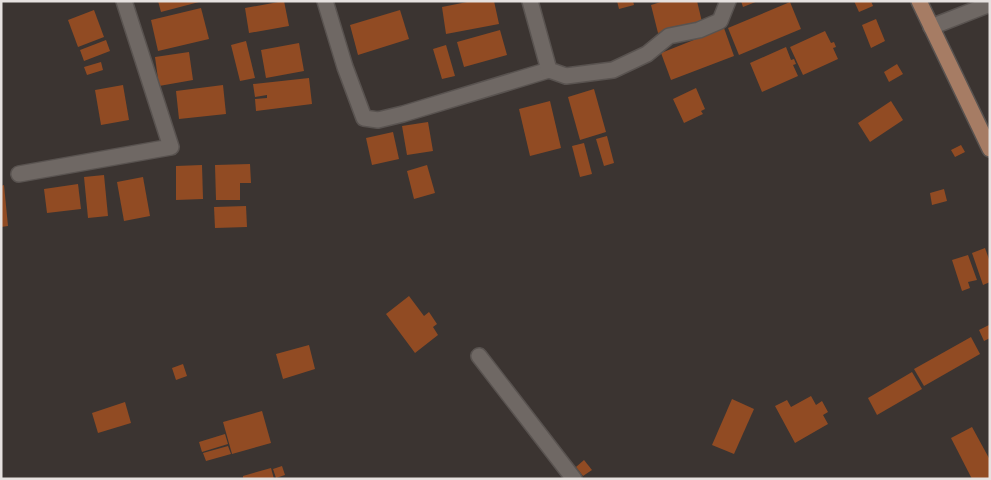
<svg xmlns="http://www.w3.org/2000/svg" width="991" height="480" font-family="'Open Sans',sans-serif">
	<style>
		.building { fill: #914b23 }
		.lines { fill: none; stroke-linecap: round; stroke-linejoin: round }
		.minor-casing { stroke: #595350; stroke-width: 18 }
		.major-casing { stroke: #595350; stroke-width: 18 }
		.minor { stroke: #6f6864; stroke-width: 15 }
		.major { stroke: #a67c64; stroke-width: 15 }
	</style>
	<rect width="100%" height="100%" fill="#3b3431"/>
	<g class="building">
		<path d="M158,1h41v1l-38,10z"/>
		<path d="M284,1l5,25 -40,7 -4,-25z"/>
		<path d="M472,1h22l5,23 -53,10 -4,-27z"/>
		<path d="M617,1h16l1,4 -15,4z"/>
		<path d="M664,1h33l5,21 -44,11 -7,-28z"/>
		<path d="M741,1h17l-15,6z"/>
		<path d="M854,1h17l2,5 -14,6z"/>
		<path d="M790,2l11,27 -62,26 -11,-27z"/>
		<path d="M201,8l8,31 -51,12 -7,-31z"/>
		<path d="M94,10l10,27 -26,10 -10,-27z"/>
		<path d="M400,10l9,29 -51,16 -8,-30z"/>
		<path d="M876,19l9,22 -14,7 -9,-23z"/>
		<path d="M724,28l10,28 -63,24 -10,-27z"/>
		<path d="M500,30l7,25 -43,12 -7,-25z"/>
		<path d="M825,31l6,12 3,-1 2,5 -3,1 5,11 -35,16 -13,-28z"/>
		<path d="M106,40l4,11 -26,10 -4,-11z"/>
		<path d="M246,41l9,37 -15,3 -9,-36z"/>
		<path d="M299,43l5,28 -38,7 -5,-28z"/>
		<path d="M446,45l9,31 -13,3 -9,-30z"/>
		<path d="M786,47l5,13 3,-1 2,5 -3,1 5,11 -36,16 -12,-29z"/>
		<path d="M189,52l4,28 -34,6 -4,-29z"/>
		<path d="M101,62l2,8 -16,5 -3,-8z"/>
		<path d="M897,64l6,10 -14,8 -5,-10z"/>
		<path d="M309,78l3,26 -56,7 -1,-12 12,-1v-3l-12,2 -2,-13z"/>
		<path d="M123,85l6,35 -28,5 -6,-35z"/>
		<path d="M223,85l3,29 -47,5 -3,-28z"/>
		<path d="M696,88l9,21 -4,2 2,3 -19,9 -11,-24z"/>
		<path d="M594,89l12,43 -26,8 -12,-43z"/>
		<path d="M550,101l11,47 -31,8 -11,-47z"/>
		<path d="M891,101l12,19 -33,22 -12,-19z"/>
		<path d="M428,122l5,29 -26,4 -5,-29z"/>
		<path d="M393,132l6,27 -27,6 -6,-27z"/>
		<path d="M607,136l7,27 -10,3 -8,-27z"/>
		<path d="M584,143l8,31 -12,3 -8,-31z"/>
		<path d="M961,145l4,7 -10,5 -4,-7z"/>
		<path d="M250,164l1,19h-11v17h-24l-1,-35z"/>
		<path d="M202,165l1,34 -27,1v-34z"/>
		<path d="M427,165l8,28 -21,6 -7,-28z"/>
		<path d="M104,175l4,41 -20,2 -4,-41z"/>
		<path d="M143,177l7,39 -26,5 -7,-39z"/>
		<path d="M78,184l3,25 -34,4 -3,-24z"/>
		<path d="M4,185l4,41 -7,1v-41z"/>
		<path d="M944,189l3,12 -15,4 -2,-12z"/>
		<path d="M246,206l1,21 -32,1 -1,-21z"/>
		<path d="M985,248l5,14v20l-7,3 -11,-32z"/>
		<path d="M968,255l9,25 -9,2 2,6 -8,3 -10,-31z"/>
		<path d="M409,296l15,20 5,-4 8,12 -4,3 5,8 -23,18 -29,-39z"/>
		<path d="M989,325l1,13 -6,3 -5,-11z"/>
		<path d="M971,337l9,17 -56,32 -10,-17z"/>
		<path d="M309,345l6,24 -32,10 -7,-25z"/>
		<path d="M183,364l4,12 -11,4 -4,-12z"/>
		<path d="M912,372l10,17 -45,26 -9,-17z"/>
		<path d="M811,396l5,9 6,-4 6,11 -5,3 5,9 -33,19 -20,-37 12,-6 4,7z"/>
		<path d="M732,399l22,10 -20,45 -22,-9z"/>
		<path d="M125,402l6,21 -33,10 -6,-20z"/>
		<path d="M262,411l9,32 -39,11 -9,-32z"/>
		<path d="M972,427l18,33v19h-18l-21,-41z"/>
		<path d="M225,434l3,10 -26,8 -3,-10z"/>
		<path d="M228,446l3,8 -25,7 -3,-8z"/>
		<path d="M584,460l8,10 -9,6 -7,-9z"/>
		<path d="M282,466l3,9 -9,3 -3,-9z"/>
		<path d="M271,468l3,11h-31v-3z"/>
	</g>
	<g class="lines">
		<g class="minor-casing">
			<g id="minor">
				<path d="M325,1l20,66 19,51 14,2 25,-6 146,-44"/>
				<path d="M530,1l19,69 17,6 47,-6 34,-16 22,-18 30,-6 21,-9 8,-20"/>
				<path d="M931,27l59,-23"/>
				<path d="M19,174l152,-27 -47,-146"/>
				<path d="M479,356l95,123"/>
			</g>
		</g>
		<g class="major-casing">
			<path id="major" d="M919,1l71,148"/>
		</g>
		<use href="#minor" class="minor"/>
		<use href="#major" class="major"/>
	</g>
	<rect width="991" height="480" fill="none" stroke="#e6e1df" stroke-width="5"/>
</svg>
